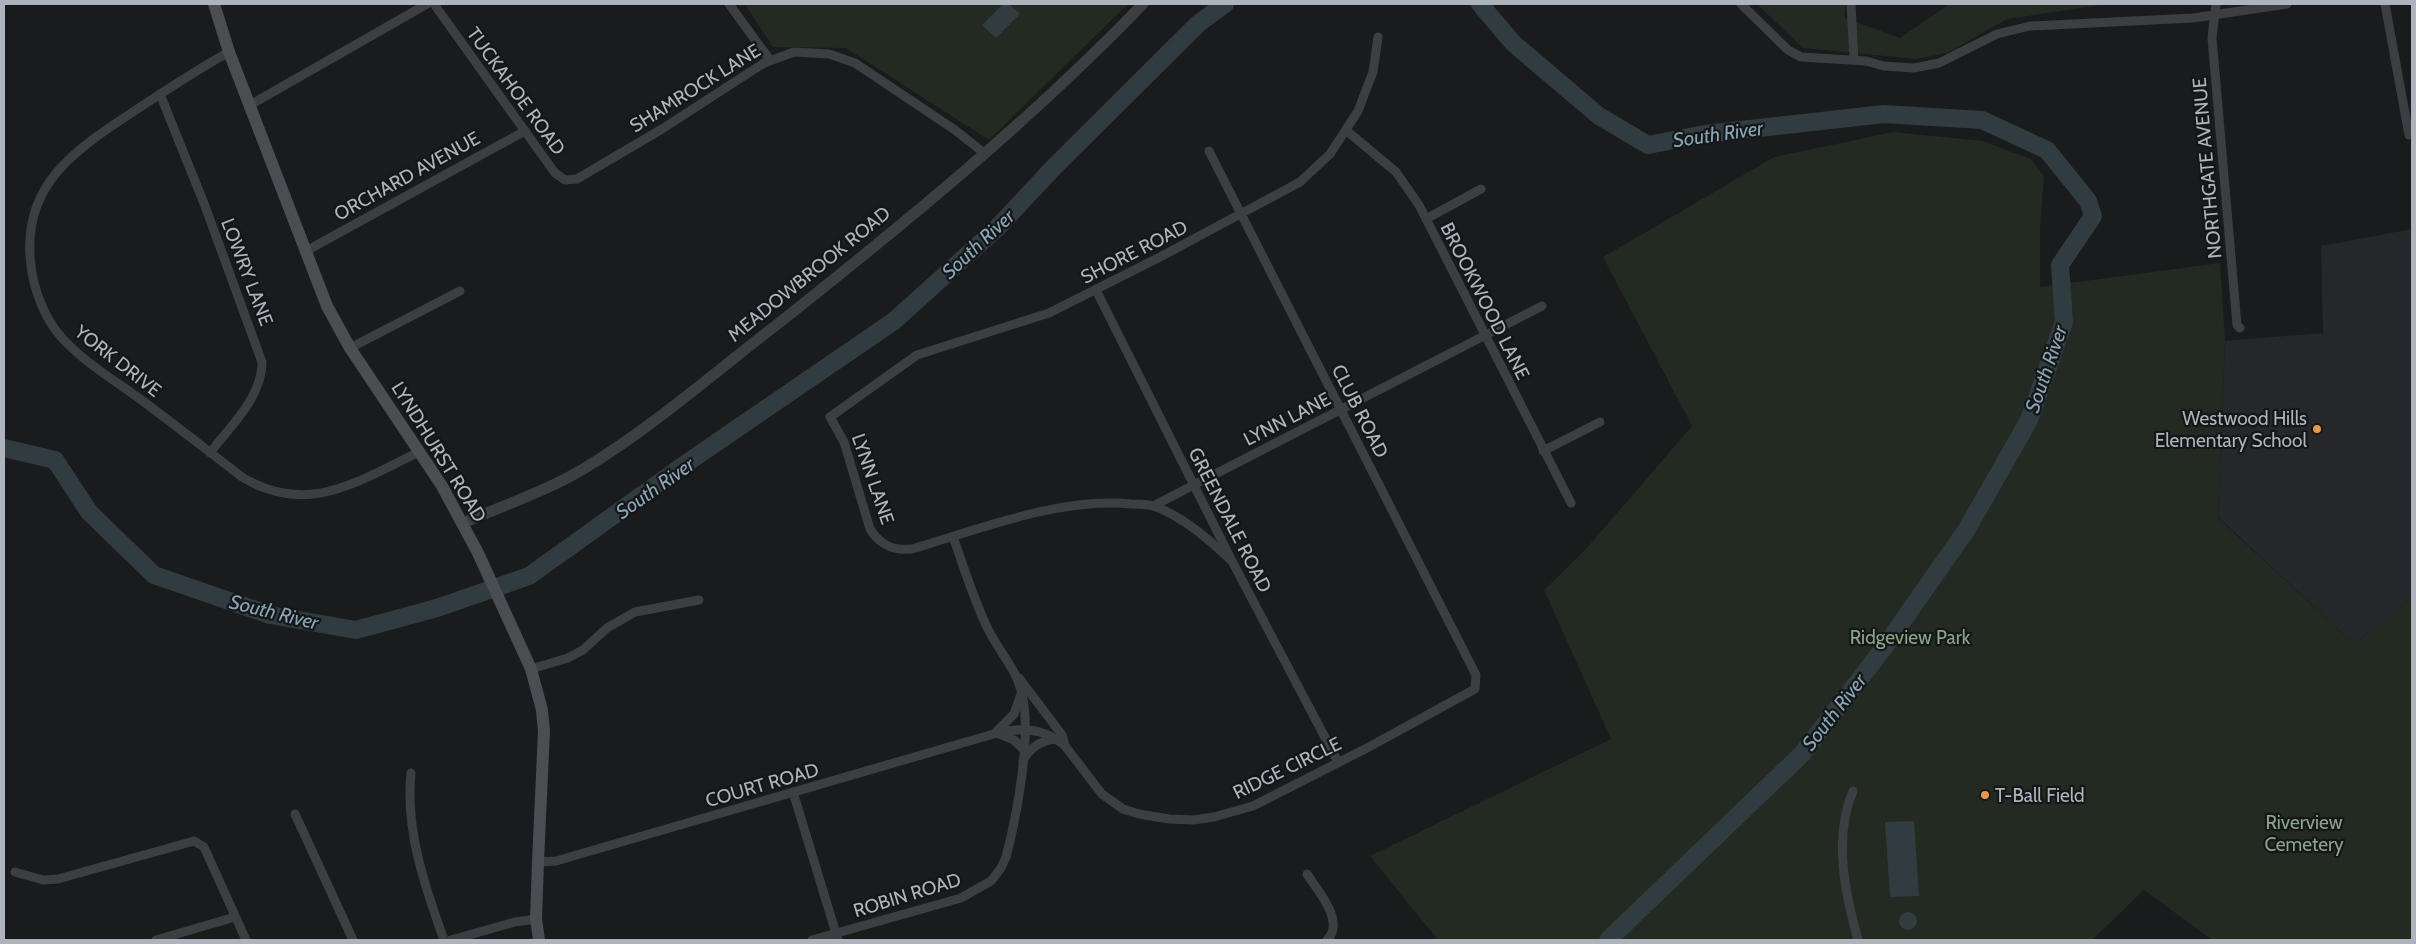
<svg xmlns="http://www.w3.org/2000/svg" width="2416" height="944" font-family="Cabin,sans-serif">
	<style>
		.built { fill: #26272a }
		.green { fill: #232a22 }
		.water { fill: #313c40 }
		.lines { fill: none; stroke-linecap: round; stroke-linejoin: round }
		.river { stroke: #313c40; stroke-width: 18 }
		.minor { stroke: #3c3e41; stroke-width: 9 }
		.tertiary { stroke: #3c3e41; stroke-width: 11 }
		.secondary { stroke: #4a4d51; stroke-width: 12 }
		.poi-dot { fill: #ea9845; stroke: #151618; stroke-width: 2 }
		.labels { text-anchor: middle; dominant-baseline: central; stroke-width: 4.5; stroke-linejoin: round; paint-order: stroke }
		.street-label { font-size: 19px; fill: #aeb4bb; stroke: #151618 }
		.poi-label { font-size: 19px; fill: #aeb4bb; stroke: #151618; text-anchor: end }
		.park-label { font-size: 19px; fill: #89a586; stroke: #151618 }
		.water-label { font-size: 20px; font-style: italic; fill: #87a6b4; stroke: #151618 }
	</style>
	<rect width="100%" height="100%" fill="#1a1b1d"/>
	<path class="built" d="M2412,229v368l-58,47 -136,-127 7,-176 98,-8 -2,-87z"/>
	<g class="green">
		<path d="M745,4h383l-139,136 -143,-92 -73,-1z"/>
		<path d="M1757,4h88v14l55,20 50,-34h157l-100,15 -60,34 -31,6 -113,-11z"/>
		<path d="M1893,132l90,9 48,18 13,17 -4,50v61l180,-24 5,78 -7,177 136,126 58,-47v343h-200l-68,-50 -52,50h-654l-68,-84 241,-117 -67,-149 42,-41 106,-123 -89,-169 171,-100z"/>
	</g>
	<g class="water">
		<path d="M1003,4h6l11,10 -24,24 -14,-13z"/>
		<path d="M1914,821l5,75 -29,1 -5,-75z"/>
		<circle cx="1908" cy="921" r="9"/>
	</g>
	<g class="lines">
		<g class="river">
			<path d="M1480,4l33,39 86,73 49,29 57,-11 179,-20 98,6 65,30 41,51 5,15 -33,49 4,57 -35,98 -62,109 -84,120 -81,105 -194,186"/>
			<path d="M4,448l51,12 34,52 65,63 116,40 86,15 81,-22 92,-32 162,-116 203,-139 103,-93 58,-62 144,-143 26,-19"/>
		</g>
		<g class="minor">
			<path d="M434,4l121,169 10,7 12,-1 85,-50 102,-66 30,-11 35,2 26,9 100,67 29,23"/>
			<path d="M729,4l41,56"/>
			<path d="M1741,4l47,46 13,7 65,4 18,5 30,2 25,-5 58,-29 33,-8 163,-8 94,-14"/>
			<path d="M1851,4l3,56"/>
			<path d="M2216,4l-4,34 25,287 3,3"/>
			<path d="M2385,4l24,131"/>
			<path d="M229,52c-31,17 -61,37 -90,56 -61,40 -119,75 -108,158 3,25 14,53 31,72 22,24 52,42 78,61 34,25 68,52 102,78 65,40 116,4 177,-25"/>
			<path d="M160,94l45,112 57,156c0,36 -32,64 -52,91"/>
			<path d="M250,105l177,-101"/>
			<path d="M1347,131l49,41 23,33 152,298"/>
			<path d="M1426,219l55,-30"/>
			<path d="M306,251l219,-120"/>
			<path d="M1096,290l136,271 106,201"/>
			<path d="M350,348l110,-57"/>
			<path d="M1543,451l57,-29"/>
			<path d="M1153,506l389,-200"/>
			<path d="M1232,561c-23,-21 -48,-44 -78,-55 -7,-2 -16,-2 -23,-2 -71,-7 -151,25 -219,45 -19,2 -32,-4 -42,-20l-26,-87 -14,-25 87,-62 132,-42 113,-57 138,-74 30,-28 28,-43 15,-39 5,-35"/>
			<path d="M531,669l37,-11 15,-8 24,-22 28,-16 64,-12"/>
			<path d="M1019,678l43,57 3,10"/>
			<path d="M996,732l18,-18 7,-20"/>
			<path d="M997,733l17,7 9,9"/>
			<path d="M1023,761c7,-14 19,-21 34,-22"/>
			<path d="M411,773c-6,57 14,114 33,167"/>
			<path d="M1853,791c-20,46 -8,102 5,149"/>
			<path d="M793,792l45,148"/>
			<path d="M295,814l58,126"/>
			<path d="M538,862l18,-1 441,-128c24,-6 49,-4 68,13l37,48 21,15 16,5 30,5 24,1 21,-3 39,-11 114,-58 108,-59 1,-14 -267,-524"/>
			<path d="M15,872l28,8 15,-1 136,-38 10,6 42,93"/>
			<path d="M1307,874c10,16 39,47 20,66"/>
			<path d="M156,940l79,-23"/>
			<path d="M451,940l64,-18 21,-3"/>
			<path d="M812,940l149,-42 30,-17 10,-13 5,-11c11,-42 27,-125 15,-167 -6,-23 -24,-41 -34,-63 -14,-29 -23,-60 -34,-90"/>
		</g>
		<path class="tertiary" d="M463,523c41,-18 84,-32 122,-55 69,-42 130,-96 194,-145 126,-100 252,-203 364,-319"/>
		<path class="secondary" d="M214,4l15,48 98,254 23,42 92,138 36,67 53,116 11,41 2,21 -6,131 -2,57 3,21"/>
	</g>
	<g class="poi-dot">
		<circle cx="2317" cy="429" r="5"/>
		<circle cx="1985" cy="795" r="5"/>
	</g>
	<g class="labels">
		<g class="street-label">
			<text transform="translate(695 88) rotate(-32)">SHAMROCK LANE</text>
			<text transform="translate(516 91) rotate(54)">TUCKAHOE ROAD</text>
			<text transform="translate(2207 168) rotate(-95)">NORTHGATE AVENUE</text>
			<text transform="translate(407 176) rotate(-29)">ORCHARD AVENUE</text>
			<text transform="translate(1134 252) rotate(-27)">SHORE ROAD</text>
			<text transform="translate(247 272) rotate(69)">LOWRY LANE</text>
			<text transform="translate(809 274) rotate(-39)">MEADOWBROOK ROAD</text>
			<text transform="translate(1485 301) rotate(63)">BROOKWOOD LANE</text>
			<text transform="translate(118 361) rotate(38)">YORK DRIVE</text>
			<text transform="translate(1360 411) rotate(63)">CLUB ROAD</text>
			<text transform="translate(1287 419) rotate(-27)">LYNN LANE</text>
			<text transform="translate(439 452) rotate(58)">LYNDHURST ROAD</text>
			<text transform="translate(873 479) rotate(71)">LYNN LANE</text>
			<text transform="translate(1230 520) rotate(63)">GREENDALE ROAD</text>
			<text transform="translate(1287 768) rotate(-26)">RIDGE CIRCLE</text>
			<text transform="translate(762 785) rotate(-16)">COURT ROAD</text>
			<text transform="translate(907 895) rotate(-17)">ROBIN ROAD</text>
		</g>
		<g class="poi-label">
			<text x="2307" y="418">Westwood Hills<tspan x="2307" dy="22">Elementary School</tspan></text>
			<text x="1995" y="795" text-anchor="start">T-Ball Field</text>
		</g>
		<g class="park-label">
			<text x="1910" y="637">Ridgeview Park</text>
			<text x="2304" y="822">Riverview<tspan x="2304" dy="22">Cemetery</tspan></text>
		</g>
		<g class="water-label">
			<text transform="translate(1718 134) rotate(-8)">South River</text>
			<text transform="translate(978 244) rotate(-43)">South River</text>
			<text transform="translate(2046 369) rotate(-71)">South River</text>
			<text transform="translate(655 488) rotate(-35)">South River</text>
			<text transform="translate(274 612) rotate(14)">South River</text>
			<text transform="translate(1834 712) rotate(-52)">South River</text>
		</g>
	</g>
	<rect width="2416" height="944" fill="none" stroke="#aeb4bb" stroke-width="10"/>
</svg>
